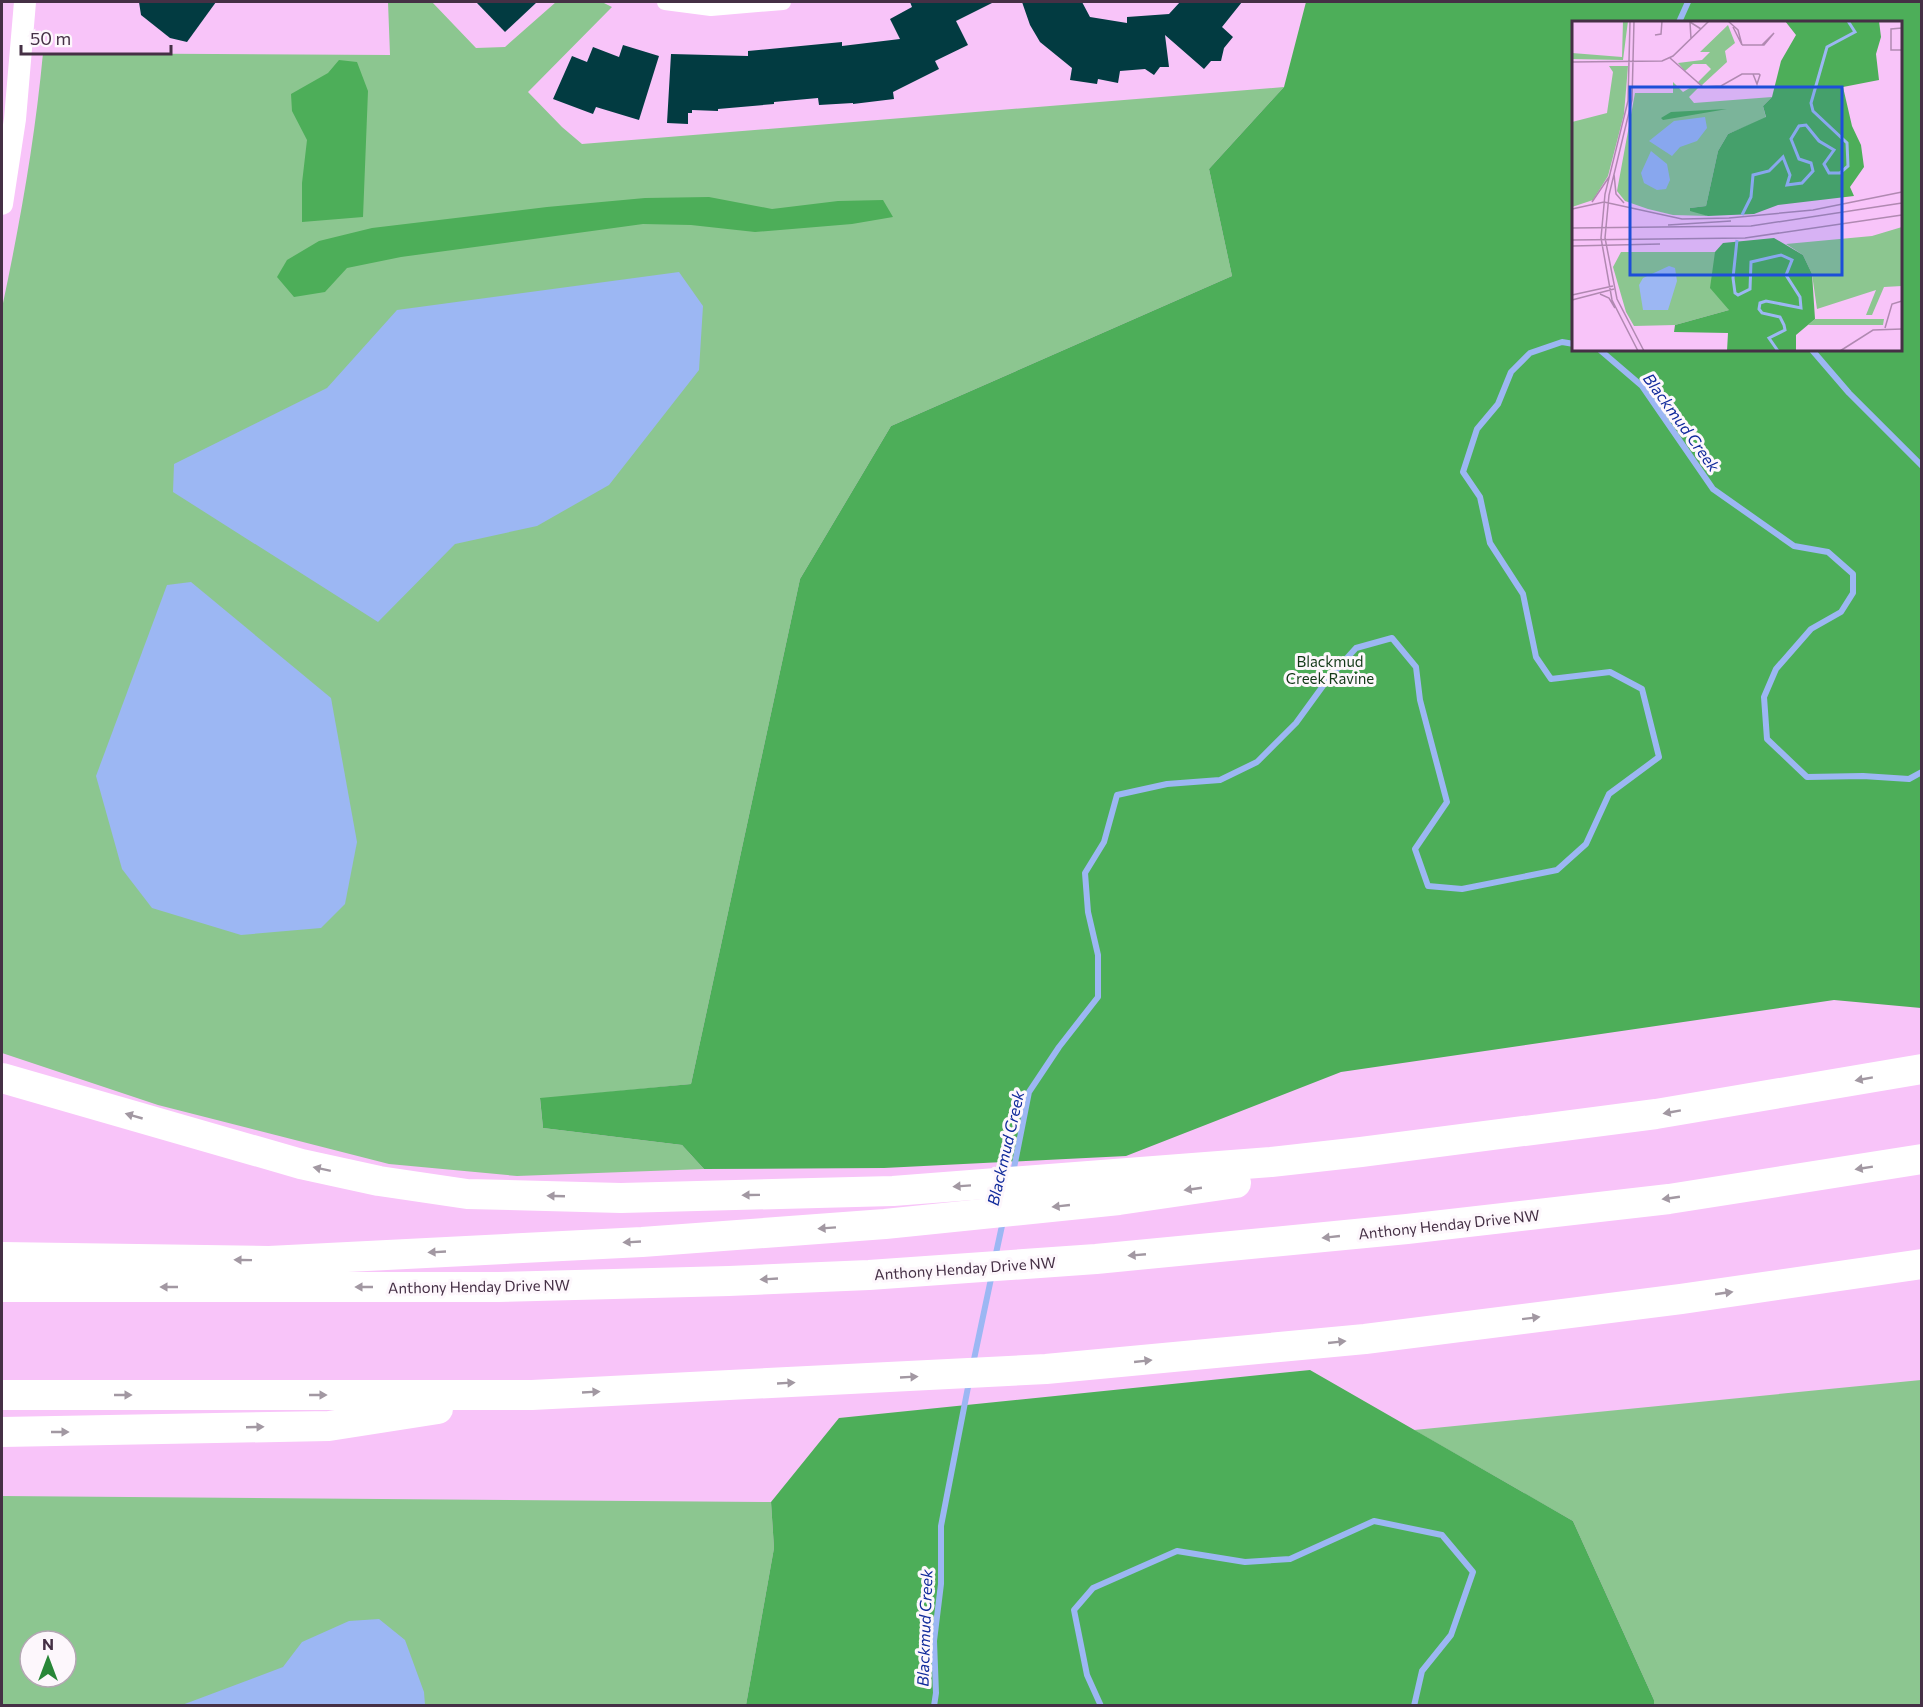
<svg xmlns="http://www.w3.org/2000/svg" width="1923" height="1707" font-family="Commissioner,sans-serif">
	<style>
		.green { fill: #8cc690; fill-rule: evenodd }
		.forest { fill: #4dae59; fill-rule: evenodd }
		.water { fill: #9cb7f3 }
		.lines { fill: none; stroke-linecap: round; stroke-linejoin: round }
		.stream { stroke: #9cb7f3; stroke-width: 6 }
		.building { fill: #023b41 }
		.street { stroke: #fff; stroke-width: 16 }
		.secondary { stroke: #fff; stroke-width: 22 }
		.highway { stroke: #fff; stroke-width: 30 }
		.oneway { fill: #a298a2 }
		.labels { text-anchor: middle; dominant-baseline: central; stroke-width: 6; stroke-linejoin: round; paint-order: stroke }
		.park-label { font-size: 15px; fill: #133a18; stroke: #fdf7fc }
		.street-label { font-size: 15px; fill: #453045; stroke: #fdf7fc }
		.water-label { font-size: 16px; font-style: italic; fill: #102a9b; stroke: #fdf7fc }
		.inset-river { fill: none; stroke: #9cb7f3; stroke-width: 3 }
		.inset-road { fill: none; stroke: #b089b1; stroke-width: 1.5 }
		.view { fill: #1d4ed8; fill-opacity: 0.15; stroke: #1d4ed8; stroke-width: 3 }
		.inset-edge { fill: none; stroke: #453045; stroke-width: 3 }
	</style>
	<rect width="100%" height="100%" fill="#f8c4f9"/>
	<g class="green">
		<path d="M388,2h44l44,46 29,-1 51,-45h46l10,5 -84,85 34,35 20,17 702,-57 -75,82 23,107 -341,150 -91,153 -109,505 -151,15 3,29 139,17 22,24 -187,7 -128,-12 -231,-59 -156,-52v-745c18,-85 33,-169 41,-255l347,2z"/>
		<path d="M1921,1380v325h-267v-5l-81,-179 -159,-91z"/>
		<path d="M2,1496l769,6 3,46 -28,157 -744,1zM30,1641h36v36h-36z"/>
	</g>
	<g class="forest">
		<path d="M1306,2h615v1006l-87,-8 -493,72 -215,84 -242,12 -180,1 -22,-24 -139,-17 -3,-30 151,-14 109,-505 91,-153 341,-150 -23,-107 75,-82zM1574,22h326v328h-326z"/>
		<path d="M339,60l18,2 11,29 -5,126 -61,5v-39l5,-43 -15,-29 -1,-17 37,-21z"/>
		<path d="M709,197l63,12 66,-8 45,-1 10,17 -41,7 -97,8 -64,-7 -48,-1 -242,33 -54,11 -22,24 -31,5 -17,-20 10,-17 32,-19 53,-13 175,-21 98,-9z"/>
		<path d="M1310,1370l263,151 81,179v5h-908l28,-157 -3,-46 68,-84z"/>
	</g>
	<g class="water">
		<path d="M679,272l24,34 -4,64 -90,115 -72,41 -82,18 -77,78 -205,-130 1,-28 153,-76 70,-78z"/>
		<path d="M191,582l140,116 26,144 -12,62 -24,24 -80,7 -89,-27 -30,-39 -26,-93 71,-191z"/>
		<path d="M379,1619l26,21 19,52 1,13h-243l101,-38 19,-25 47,-21z"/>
	</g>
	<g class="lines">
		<g class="stream">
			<path d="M1679,22l9,-20"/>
			<path d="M1600,350l42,36 71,103 81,57 34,6 25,22v19l-12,19 -30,17 -35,40 -12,28 3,42 40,38 56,-1 46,3 13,-7"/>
			<path d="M1812,350l37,43 73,73"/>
			<path d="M1013,1173l16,-81 30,-45 39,-50v-42l-10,-43 -3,-39 19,-31 13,-47 50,-11 53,-4 37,-18 39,-39 32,-44 28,-31 36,-10 24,29 4,33 27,102 -32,47 13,37 34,3 95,-19 29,-26 23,-50 50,-37 -17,-68 -32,-17 -59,7 -15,-22 -13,-63 -33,-51 -10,-46 -17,-25 14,-43 21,-25 13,-32 19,-19 32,-11 12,2"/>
			<path d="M995,1258l8,-37"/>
			<path d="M973,1364l19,-90"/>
			<path d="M934,1706l2,-13 -2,-52 7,-57v-58l28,-144"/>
			<path d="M1101,1706l-14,-31 -13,-65 19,-22 84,-37 68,11 45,-3 84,-38 68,14 31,37 -22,63 -29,36 -8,35"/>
		</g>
	</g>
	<g class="building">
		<path d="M139,2h77l-29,40 -17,-4 -29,-23z"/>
		<path d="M476,2h61l-32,30z"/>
		<path d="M910,2h84l-38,19 12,24 -33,16 4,8 -46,23 1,7 -41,5v-1l-34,2 -1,-7 -44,4v2l-56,5v2l-26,-1v3h-4v11l-21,-1 4,-69 77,2v-5l94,-9v4l58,-7 -10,-20 22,-12z"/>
		<path d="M1022,2h60l8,15 37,6v-6l42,-3 11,-12h62l-20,25 11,10 -9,11 -3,13h-10l-7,8 -39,-34 4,32h-9l-6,8 -9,-6 -25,2 -2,12 -20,-4 -1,5 -27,-4 2,-12 -32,-26 -10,-17z"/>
		<path d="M623,45l36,11 -20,64 -43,-13 -3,7 -40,-15 19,-43 15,6 6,-15 26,10z"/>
	</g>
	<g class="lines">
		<path class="street" d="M665,2l46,6 72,-6"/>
		<path class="secondary" d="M2,204l13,-85 10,-117"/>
		<g class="highway">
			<path d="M2,1078l299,86 78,17 88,13 154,4 272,-7 378,-29 90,-10 295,-38 266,-45"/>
			<path d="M2,1257l267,4 373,-19 243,-18 234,-24 117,-17"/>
			<path d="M2,1287h496l231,-6 140,-6 227,-16 311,-30 262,-30 253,-40"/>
			<path d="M2,1395h530l514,-26 319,-30 316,-40 241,-35"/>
			<path d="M2,1432l327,-6 109,-17"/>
		</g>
	</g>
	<defs><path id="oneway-solid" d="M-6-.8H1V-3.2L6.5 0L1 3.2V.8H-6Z" transform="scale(1.5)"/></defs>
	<g class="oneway">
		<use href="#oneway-solid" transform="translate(1864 1079) rotate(170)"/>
		<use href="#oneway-solid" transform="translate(1672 1112) rotate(170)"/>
		<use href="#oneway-solid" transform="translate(134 1116) rotate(-164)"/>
		<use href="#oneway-solid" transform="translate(1864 1168) rotate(171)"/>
		<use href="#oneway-solid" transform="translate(322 1169) rotate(-168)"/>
		<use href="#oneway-solid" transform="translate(962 1186) rotate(176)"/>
		<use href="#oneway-solid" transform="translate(1193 1189) rotate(172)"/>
		<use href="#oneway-solid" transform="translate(751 1195) rotate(179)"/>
		<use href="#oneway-solid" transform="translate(556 1196) rotate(-178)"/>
		<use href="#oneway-solid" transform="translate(1671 1198) rotate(172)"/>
		<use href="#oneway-solid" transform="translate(1061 1206) rotate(174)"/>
		<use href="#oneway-solid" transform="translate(827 1228) rotate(176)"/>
		<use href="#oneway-solid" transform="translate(1331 1237) rotate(174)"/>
		<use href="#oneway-solid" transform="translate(632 1242) rotate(177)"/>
		<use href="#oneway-solid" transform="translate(437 1252) rotate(177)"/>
		<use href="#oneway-solid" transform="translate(1137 1255) rotate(175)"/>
		<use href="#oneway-solid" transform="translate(243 1260) rotate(-179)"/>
		<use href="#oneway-solid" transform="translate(769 1279) rotate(177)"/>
		<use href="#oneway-solid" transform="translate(169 1287) rotate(180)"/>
		<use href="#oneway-solid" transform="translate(364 1287) rotate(180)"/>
		<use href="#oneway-solid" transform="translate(1724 1293) rotate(-8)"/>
		<use href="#oneway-solid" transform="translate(1531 1318) rotate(-7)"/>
		<use href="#oneway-solid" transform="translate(1337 1342) rotate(-6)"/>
		<use href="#oneway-solid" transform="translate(1143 1361) rotate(-6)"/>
		<use href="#oneway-solid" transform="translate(909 1377) rotate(-3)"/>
		<use href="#oneway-solid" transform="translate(786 1383) rotate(-3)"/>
		<use href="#oneway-solid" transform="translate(591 1392) rotate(-3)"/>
		<use href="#oneway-solid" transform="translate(123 1395)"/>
		<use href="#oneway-solid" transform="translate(318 1395)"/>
		<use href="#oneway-solid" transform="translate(255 1427) rotate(-2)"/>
		<use href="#oneway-solid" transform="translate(60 1432)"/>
	</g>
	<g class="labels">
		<g class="park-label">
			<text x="1330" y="661">Blackmud<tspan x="1330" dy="17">Creek Ravine</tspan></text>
		</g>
		<g class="street-label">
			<text transform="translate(1449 1224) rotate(-6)">Anthony Henday Drive NW</text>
			<text transform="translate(965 1268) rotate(-4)">Anthony Henday Drive NW</text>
			<text transform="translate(479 1286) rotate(-1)">Anthony Henday Drive NW</text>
		</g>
		<g class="water-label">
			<text transform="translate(1682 422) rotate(54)">Blackmud Creek</text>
			<text transform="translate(1005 1148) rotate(-77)">Blackmud Creek</text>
			<text transform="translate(924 1628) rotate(-88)">Blackmud Creek</text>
		</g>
	</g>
	<g transform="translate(1572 21)">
		<rect width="330" height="330" fill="#f8c4f9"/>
		<path d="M51,0h5l-5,39 -51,-1v-6l50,4zM156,4l7,18 -10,8 2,11 -25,23 -5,-2 14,-14 -5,-5h-13l-8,7 -7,-8 24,-3 8,-8h-10zM37,45h19l-4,48 -16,62 -15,24 -21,7v-85l35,-9 6,-41zM101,61l10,10 10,-6 5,2 -9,9 5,6 78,-6 -9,9 3,12 -38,16 -10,17 -12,55 -16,2 18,8 -35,-1 -25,-6 -23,-8 -8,-10 18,-98h38zM330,206v59l-18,1 -12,28h-6l10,-25 -59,19 -5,-35 -9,-19 -17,-11 86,-8zM49,231h94l14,58 -54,15 -41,1 -8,-14 -13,-45zM243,298h69l-1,6h-75z" fill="#8cc690"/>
		<path d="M213,0h94l2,16 -5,17 3,26 -36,7 9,39 9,19 3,22 -14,20 4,9 -76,9 -24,9 -46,2 -18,-5v-3l16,-2 12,-55 10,-17 38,-17 -3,-11 9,-9 9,-36 15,-26zM155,88l-64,11 -2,-2 10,-6zM202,217l29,17 9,19 3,45 -19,16v16h-69l1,-18 -54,-1 1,-7 54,-15 -19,-22 5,-36 8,-9z" fill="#4dae59"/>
		<path d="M133,96l2,11 -10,13 -17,6 -8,9 -23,-15 25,-20zM79,130l16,13 3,16 -4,9 -9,1 -13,-7 -3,-10zM97,245l6,2 2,13 -9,29h-25l-4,-25 4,-7z" fill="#9cb7f3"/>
		<path class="inset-river" d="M170,194l9,-18 2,-22 16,-4 14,-14 7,18 -3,10 15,-2 11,-12 -2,-8 -12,-4 -8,-20 8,-13 7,-1 13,16 15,9 -10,14 5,9h11l8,-7 -1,-23 -34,-32 -2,-8 16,-56 28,-15 -7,-11M165,219l-4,38 2,15 3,2 12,-6 1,-27 30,-7 11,5 -6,15 14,22 1,11 -35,-7 -6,2 -1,6 3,4 18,4 4,8 1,5 -16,8 9,13"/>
		<path class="inset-road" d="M58,0l-2,80 -23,93 -4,44 11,62 26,51M62,0l-2,79 -23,95 -4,43 12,61 27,52M156,0l10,9 4,15M161,6l9,18M330,7l-11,1v21h11M83,14l6,-1 1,-13M119,18l-1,-17 11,7M170,24h22l10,-12 -12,12M98,37l33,29 18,-1 21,-12h17l1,1 -3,9 -4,-10M0,41l90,-1 11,-5 36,-35M42,153l2,20 8,9M20,181l17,-25M0,188l32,-7 78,17 47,-1 84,-8 89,-18M96,204l63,-4M0,207l179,-2 151,-23M0,219l173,-2 157,-23M0,225l88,-2M28,273l9,4 6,10M0,274l41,-9M0,279l42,-11M313,307l7,-24 10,-3M268,330l33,-21 29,-1"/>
		<path class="view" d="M58,66h212v188h-212z"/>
		<rect width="330" height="330" class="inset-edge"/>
	</g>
	<rect width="1923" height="1707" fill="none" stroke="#453045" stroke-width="6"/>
	<g transform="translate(48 1659)"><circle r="28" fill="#fdf7fc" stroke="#b3a7b3" stroke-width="1.5"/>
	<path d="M0-4.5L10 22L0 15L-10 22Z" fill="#298638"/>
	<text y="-9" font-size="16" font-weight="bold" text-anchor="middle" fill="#453045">N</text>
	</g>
	<path d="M21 45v9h150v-9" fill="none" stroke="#453045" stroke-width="3"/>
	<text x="30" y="45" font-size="18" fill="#453045" stroke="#fdf7fc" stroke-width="4.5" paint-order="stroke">50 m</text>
</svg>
